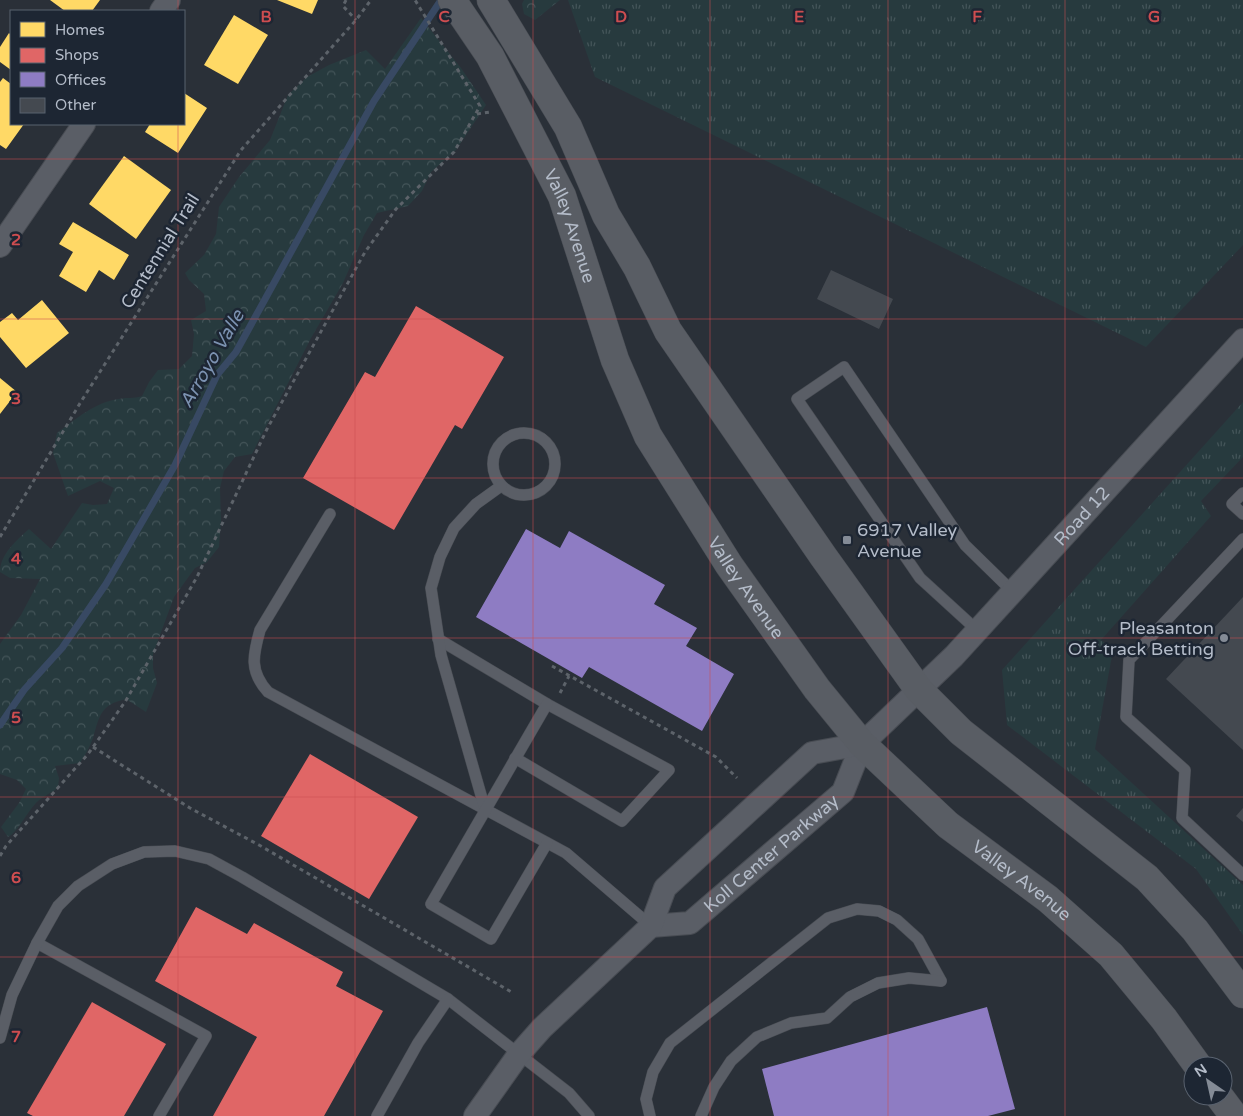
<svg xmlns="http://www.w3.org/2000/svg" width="1243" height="1116" font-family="'Varela Round',sans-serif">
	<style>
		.grass { fill: url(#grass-tufts) }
		.forest { fill: url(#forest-crowns) }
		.homes { fill: #ffd966 }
		.shops { fill: #e06666 }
		.offices { fill: #8e7cc3 }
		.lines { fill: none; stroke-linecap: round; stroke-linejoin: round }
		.stream { stroke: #384963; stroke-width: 7 }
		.building { fill: #444950 }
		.service-casing { stroke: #484c53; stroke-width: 12 }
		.minor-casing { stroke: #484c53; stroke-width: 24 }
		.secondary-casing { stroke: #484c53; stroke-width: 29 }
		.path { stroke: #5d636a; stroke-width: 3; stroke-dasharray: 4 4; stroke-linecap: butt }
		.service { stroke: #5a5e66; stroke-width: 11 }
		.minor { stroke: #5a5e66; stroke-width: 22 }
		.secondary { stroke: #595d64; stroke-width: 28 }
		.grid { fill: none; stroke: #ce4d50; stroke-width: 1; stroke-opacity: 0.55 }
		.poi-dot { fill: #848b96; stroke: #1d2633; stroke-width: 2 }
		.labels { text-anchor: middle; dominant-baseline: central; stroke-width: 5; stroke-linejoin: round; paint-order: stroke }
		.street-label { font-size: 18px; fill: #b4bcc9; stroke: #1d2633 }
		.poi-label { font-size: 18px; fill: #b4bcc9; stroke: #1d2633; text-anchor: start }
		.water-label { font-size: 19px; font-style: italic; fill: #7c92b1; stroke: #1d2633 }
		.grid-label { font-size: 16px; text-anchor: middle; font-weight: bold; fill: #ce4d50; stroke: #1d2633; stroke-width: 5; stroke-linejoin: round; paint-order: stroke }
	</style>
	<defs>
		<pattern id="grass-tufts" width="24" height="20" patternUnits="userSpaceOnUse" patternTransform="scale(1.25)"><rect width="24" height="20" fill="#273a3e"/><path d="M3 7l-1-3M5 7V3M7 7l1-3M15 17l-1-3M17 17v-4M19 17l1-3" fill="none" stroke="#445559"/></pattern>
		<pattern id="forest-crowns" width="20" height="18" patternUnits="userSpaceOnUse" patternTransform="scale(1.25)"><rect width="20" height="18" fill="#273a3e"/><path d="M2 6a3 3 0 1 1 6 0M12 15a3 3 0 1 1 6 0" fill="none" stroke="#445559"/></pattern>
	</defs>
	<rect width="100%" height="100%" fill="#2a3038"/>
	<g class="grass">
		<path d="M568,0h675v245l-97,102 -551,-270z"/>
		<path d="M1243,402v55l-42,44 10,15 -110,124 12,10 -18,99 148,136v50l-47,-66 -189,-144 -5,-55z"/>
	</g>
	<g class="forest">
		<path d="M524,0h36l-25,20 -11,-6 -2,-10z"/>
		<path d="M421,18l40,50 25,37 -30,45 -25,22 -9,19 -14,15 -31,7 -13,22 -21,48 -32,55 -59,116 -17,3 -11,14 -4,17 1,32 -2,27 -12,15 -12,6 -21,29 -21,57v14l4,15 -11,29 -20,-13c-26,6 -26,16 -33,39 -3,9 -8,17 -13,25l-25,3 4,12 -1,10c-6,4 -15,9 -20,13 -10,9 -20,31 -30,36l-7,-10 18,-24 7,-14 -9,-9 -17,-6v-130l21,-29 19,-36 -30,-1 -10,-6c0,-18 17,-32 29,-43l22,20 31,-46 11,2 14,-1 7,-16 -14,-7 -32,15 -15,-43 4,-20c19,-14 38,-31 62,-34 9,-2 14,0 23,-3l7,-14 9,-12 21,-1 13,-13 2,-22 -3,-14 15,-9 -2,-17 -15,-14 -4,-7 19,-18 12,-21 3,-27 20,-30 31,-37 18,-45 19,-18 22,-12 37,-15 19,19z"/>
	</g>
	<g class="homes">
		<path d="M50,0h50l-8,11h-27z"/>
		<path d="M277,0h41l-6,14z"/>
		<path d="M234,15l34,20 -30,49 -34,-19z"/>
		<path d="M9,33l2,2v35l-11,-8v-15z"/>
		<path d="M3,78l8,6v40h13l-18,25 -6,-4v-63z"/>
		<path d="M184,93l23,15 -29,45 -33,-21 5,-8h34z"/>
		<path d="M124,156l47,34 -35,49 -47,-35z"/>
		<path d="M73,222l56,33 -15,25 -15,-10 -13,22 -27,-16 14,-24 -14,-8z"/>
		<path d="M42,300l27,33 -43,35 -26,-31v-15l12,-9 6,7z"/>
		<path d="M0,378l17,14 -17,22z"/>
	</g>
	<g class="shops">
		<path d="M416,306l88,51 -42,72 -7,-4 -61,105 -91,-52 62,-106 10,5z"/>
		<path d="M310,754l108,63 -49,82 -108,-63z"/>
		<path d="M196,907l51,27 7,-11 89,49 -7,14 47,25 -59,105h-111l44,-79 -102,-56z"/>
		<path d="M92,1002l74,42 -42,72h-91l-6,-3z"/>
	</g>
	<g class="offices">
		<path d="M526,529l34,19 9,-17 96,54 -11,19 43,24 -11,18 48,28 -32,57 -113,-64 -7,11 -106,-61z"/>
		<path d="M987,1007l28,102 -27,7h-214l-12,-47z"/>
	</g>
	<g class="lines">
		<path class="stream" d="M0,725l24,-35 38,-42 44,-64 69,-119 42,-90 19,-23 138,-251 67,-101"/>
	</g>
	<g class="building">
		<path d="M831,270l62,29 -14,30 -62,-30z"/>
		<path d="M1243,597v153l-77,-71z"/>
		<path d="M1243,808v14l-7,-6z"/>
	</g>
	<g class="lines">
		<g class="service-casing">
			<g id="service">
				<circle cx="524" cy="464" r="31"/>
				<path d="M1243,493l-11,11 11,10"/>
				<path d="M330,514l-70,116c-7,25 -11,41 8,62l298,161 85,73"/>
				<path d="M1243,539l-114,121 -3,57 59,53 -3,48 61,57"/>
				<path d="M978,631l-58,-53 -123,-179 47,-32 121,178 48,47"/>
				<path d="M438,639l109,65 122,66 -47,51 -107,-63"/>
				<path d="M485,809l-44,-154 -10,-67 9,-31 14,-29 22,-24 25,-18"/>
				<path d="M547,843l-56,96 -60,-35 116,-200"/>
				<path d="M37,943l169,93 -47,80"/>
				<path d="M0,1038l12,-43 25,-52 21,-37 20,-20 34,-22 32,-12 31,-1 34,8 33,18 206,122 121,94 20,23"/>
				<path d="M377,1116l41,-73 30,-44"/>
				<path d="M650,1116l-4,-17 7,-27 17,-29 158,-125 29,-9 22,2 18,9 21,19 23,42"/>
				<path d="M701,1116l13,-29 17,-26 26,-24 34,-14 36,-5 23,-21 28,-14 31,-5 32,3"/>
			</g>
		</g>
		<g class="minor-casing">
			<g id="minor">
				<path d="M161,11l8,-11"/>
				<path d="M0,246l84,-122"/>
				<path id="s1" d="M651,926l39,-3 153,-131 19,-48 92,-88 289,-316"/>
				<path d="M475,1116l44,-62 23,-26 109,-102 14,-38 147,-135 50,-9"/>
			</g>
		</g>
		<g class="secondary-casing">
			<g id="secondary">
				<path id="s2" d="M452,0l38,56 72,140 53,164 33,76 81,129 88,124 45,55 86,81 100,74 63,56 53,64 34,47"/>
				<path d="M491,0l77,127 38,88 31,52 31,64 155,225 96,134 42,42 186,146 48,52 48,64"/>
				<path d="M1219,1096l15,20"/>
			</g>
		</g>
		<g class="path">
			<path d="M346,0l-3,6 13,14"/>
			<path d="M477,114l13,-2"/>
			<path d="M0,537l82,-137 159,-250 115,-130 15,-20"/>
			<path d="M552,666l164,91 21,21"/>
			<path d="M560,693l9,-17"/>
			<path d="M93,747l97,61 69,37 254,148"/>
			<path d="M0,856l6,-10 82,-92 37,-52 72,-125 70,-148 98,-177 31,-43 58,-57 26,-46 -65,-106"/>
		</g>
		<use href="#service" class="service"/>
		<use href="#minor" class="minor"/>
		<use href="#secondary" class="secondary"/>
	</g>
	<path class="grid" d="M178,0v11M355,0v1116M533,0v1116M710,0v1116M888,0v1116M1065,0v1116M178,124v992M0,159h1243M0,319h1243M0,478h1243M0,638h1243M0,797h1243M0,957h1243"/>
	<g class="poi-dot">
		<rect x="842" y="535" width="10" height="10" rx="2.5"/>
		<circle cx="1224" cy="638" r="5"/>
	</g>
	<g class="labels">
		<g class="street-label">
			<text stroke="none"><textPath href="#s2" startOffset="256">Valley Avenue</textPath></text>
			<text transform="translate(160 251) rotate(-58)">Centennial Trail</text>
			<text stroke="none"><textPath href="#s1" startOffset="609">Road 12</textPath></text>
			<text stroke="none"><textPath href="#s2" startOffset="661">Valley Avenue</textPath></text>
			<text stroke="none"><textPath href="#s1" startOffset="146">Koll Center Parkway</textPath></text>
			<text stroke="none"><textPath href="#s2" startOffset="1066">Valley Avenue</textPath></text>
		</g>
		<g class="poi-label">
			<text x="857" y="530">6917 Valley<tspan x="857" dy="21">Avenue</tspan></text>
			<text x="1214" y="628" text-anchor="end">Pleasanton<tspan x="1214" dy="21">Off-track Betting</tspan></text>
		</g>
		<g class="water-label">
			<text transform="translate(212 359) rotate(-60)">Arroyo Valle</text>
		</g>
	</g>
	<g class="grid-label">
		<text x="266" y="22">B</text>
		<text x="444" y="22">C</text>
		<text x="621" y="22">D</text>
		<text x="799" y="22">E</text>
		<text x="977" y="22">F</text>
		<text x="1154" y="22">G</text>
		<text x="16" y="245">2</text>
		<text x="16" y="404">3</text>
		<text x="16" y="564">4</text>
		<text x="16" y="723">5</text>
		<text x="16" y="883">6</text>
		<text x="16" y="1042">7</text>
	</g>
	<rect x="10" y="10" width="175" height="115" fill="#1d2633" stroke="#59626f"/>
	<rect x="20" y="22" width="25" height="15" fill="#ffd966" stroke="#59626f"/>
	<text x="55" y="35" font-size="15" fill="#b4bcc9">Homes</text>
	<rect x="20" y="48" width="25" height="15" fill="#e06666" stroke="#59626f"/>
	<text x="55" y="60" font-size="15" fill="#b4bcc9">Shops</text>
	<rect x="20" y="72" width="25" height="15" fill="#8e7cc3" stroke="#59626f"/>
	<text x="55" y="85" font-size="15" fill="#b4bcc9">Offices</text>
	<rect x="20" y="98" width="25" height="15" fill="#444950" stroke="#59626f"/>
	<text x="55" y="110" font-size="15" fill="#b4bcc9">Other</text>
	<g transform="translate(1208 1081) rotate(326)"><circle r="24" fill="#1d2633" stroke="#59626f"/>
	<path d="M0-4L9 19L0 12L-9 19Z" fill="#848b96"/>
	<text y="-8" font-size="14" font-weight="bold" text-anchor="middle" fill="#b4bcc9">N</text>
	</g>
</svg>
